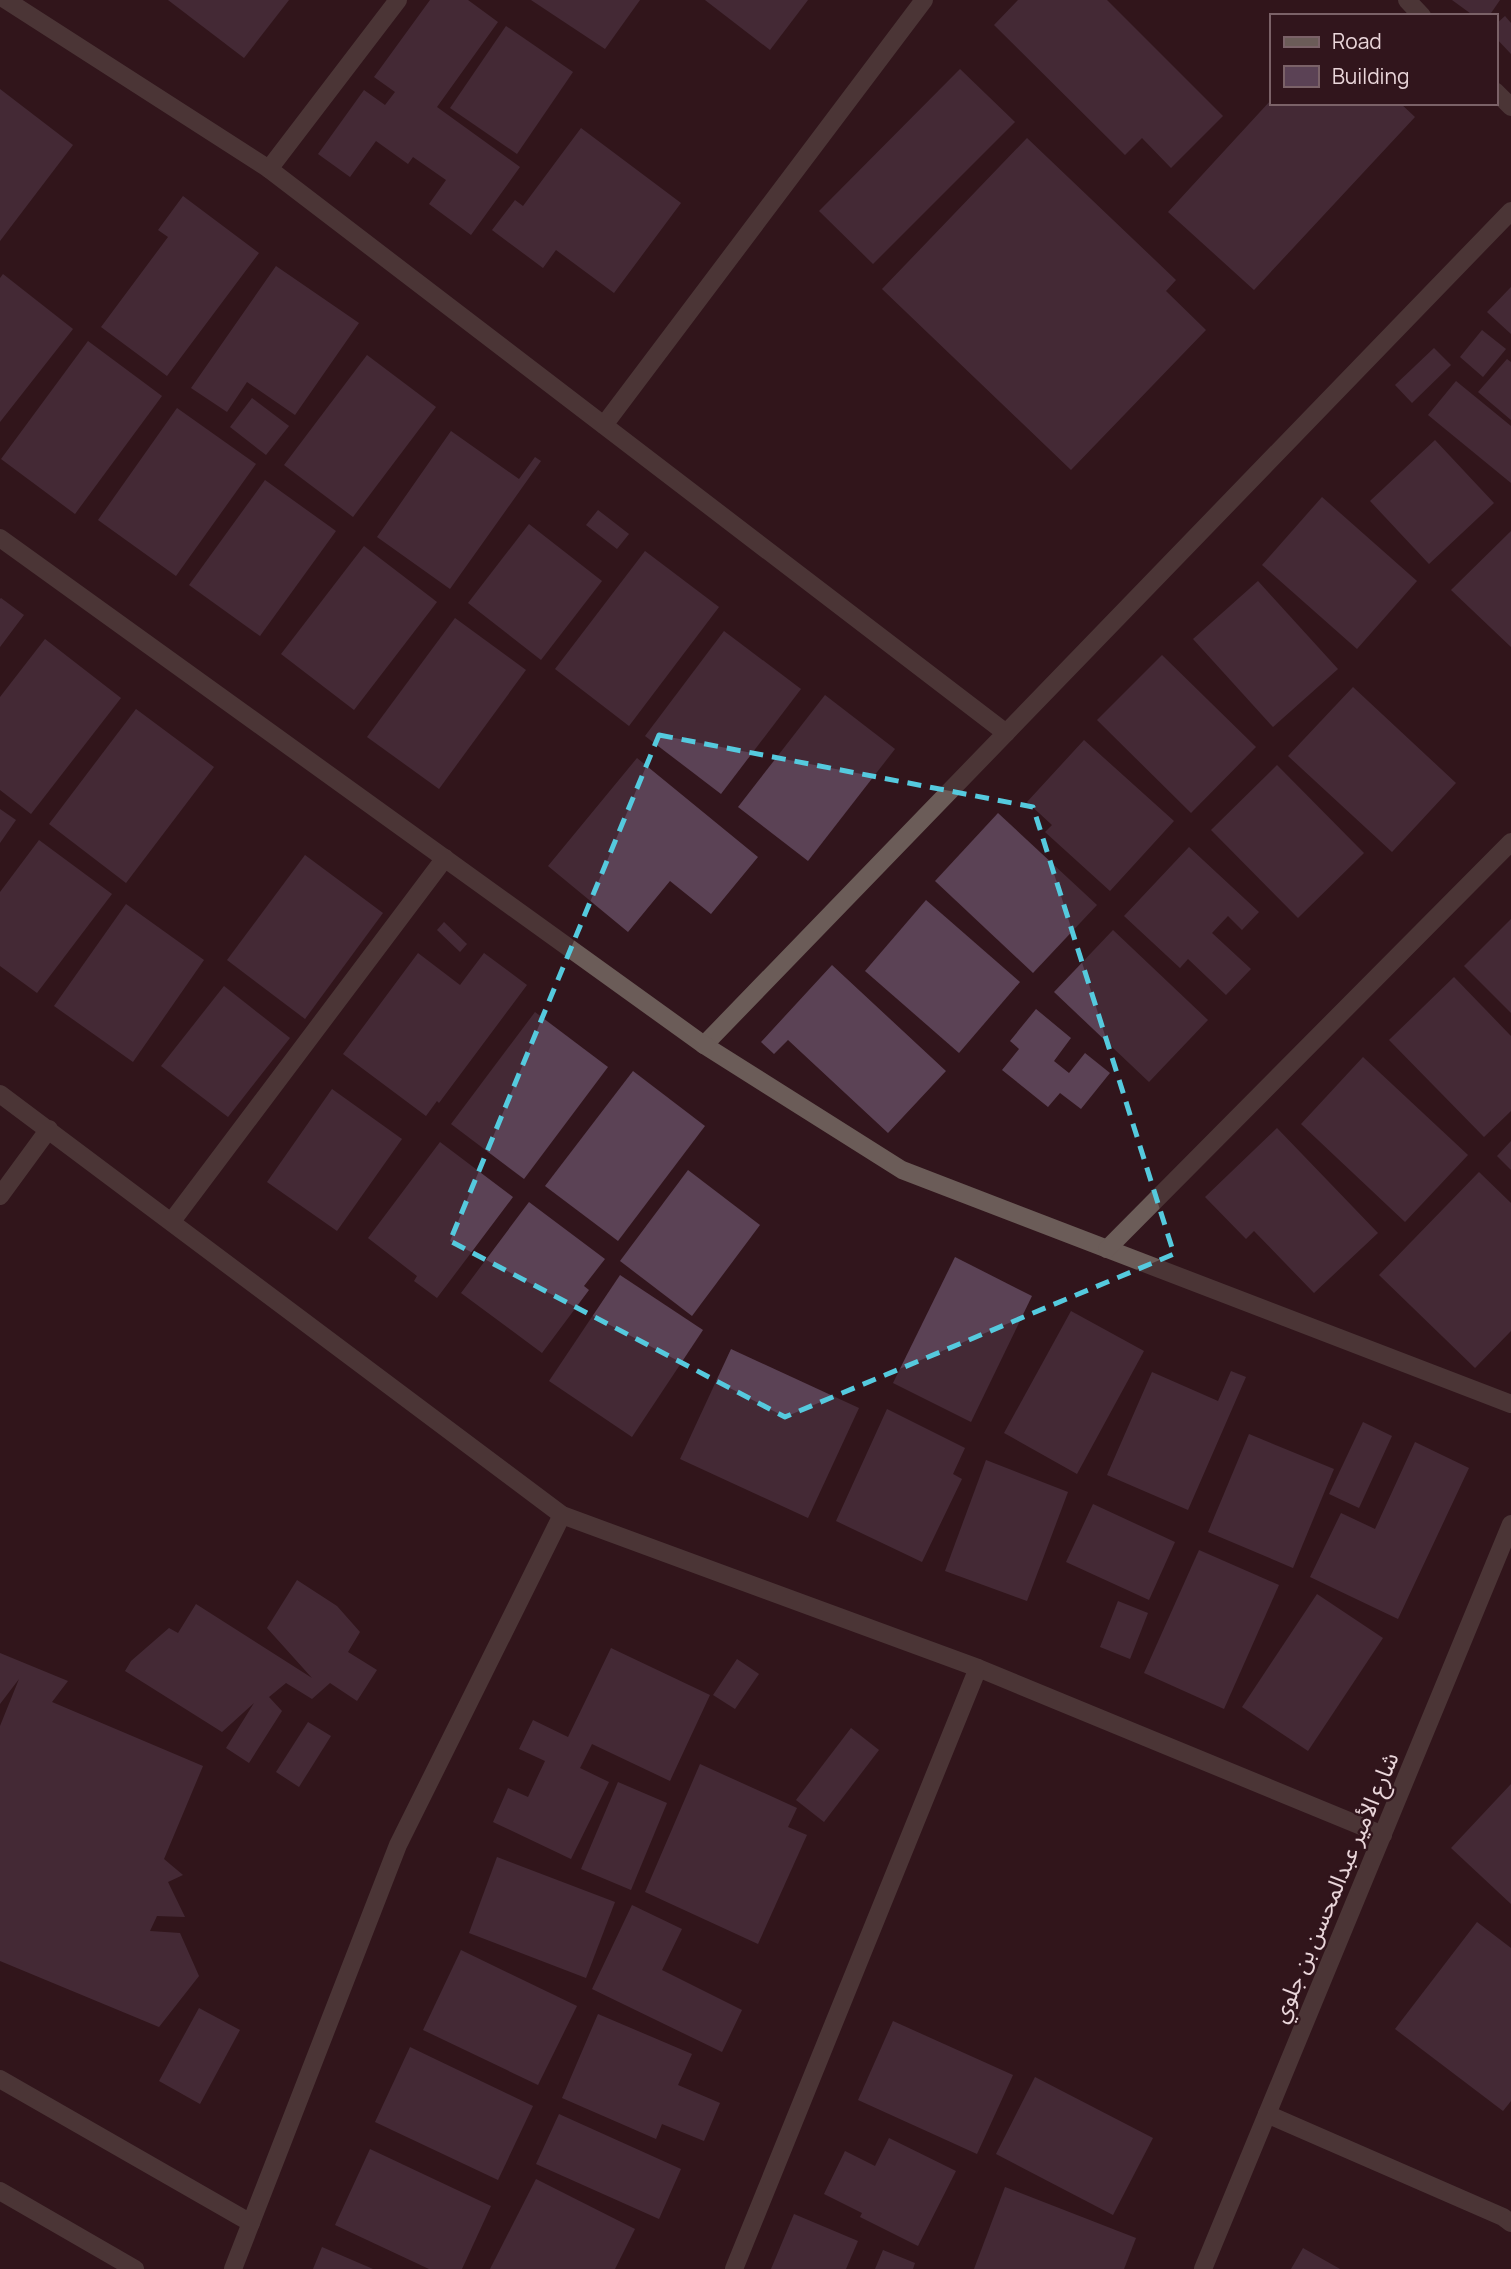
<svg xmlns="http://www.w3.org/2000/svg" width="1511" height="2269" font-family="Manrope,'Noto Sans Arabic',sans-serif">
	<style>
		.building { fill: #5b4255 }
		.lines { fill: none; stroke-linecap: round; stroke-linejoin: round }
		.lane { stroke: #6b5c58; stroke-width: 18 }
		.street { stroke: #6b5c58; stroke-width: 18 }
		.marked { fill: none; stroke: #55cade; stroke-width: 5; stroke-dasharray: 14 9; stroke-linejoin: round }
		.labels { text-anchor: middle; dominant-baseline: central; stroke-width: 5; stroke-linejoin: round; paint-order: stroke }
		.street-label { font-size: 23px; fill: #ead6da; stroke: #31151c }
	</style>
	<rect width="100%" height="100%" fill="#31151c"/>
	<g class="building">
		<path d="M168,0h121l-45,58z"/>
		<path d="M430,0h38l30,22 -61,85 83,60 -49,68 -42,-31 17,-24 -33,-23 -5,7 -32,-23 -26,36 -32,-23 46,-64 21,15 10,-13 -21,-15z"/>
		<path d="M531,0h109l-35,49z"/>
		<path d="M705,0h103l-38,50z"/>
		<path d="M1018,0h89l116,116 -52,52 -29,-30 -17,17 -131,-130z"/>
		<path d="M1452,0h48l-11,16h-15z"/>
		<path d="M1505,16l6,7v31l-16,-17v-12z"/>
		<path d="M506,26l67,46 -56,82 -67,-46z"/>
		<path d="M960,69l55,53 -142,142 -54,-53z"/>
		<path d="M0,89l73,56 -73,96z"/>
		<path d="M1271,100v3h129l15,14 -161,173 -86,-78z"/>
		<path d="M581,128l100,75 -67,90 -58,-43 -13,18 -51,-38 23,-30 8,6z"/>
		<path d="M1027,138l149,142 -10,11 40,39 -135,140 -189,-181z"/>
		<path d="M183,196l76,57 -92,123 -66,-49 67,-90 -10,-7z"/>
		<path d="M276,266l83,57 -64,92 -48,-33 -20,30 -36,-24z"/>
		<path d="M3,274l70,55 -73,93v-144z"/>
		<path d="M1511,287v47l-24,-22z"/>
		<path d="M1482,330l24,19 -23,28 -23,-20z"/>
		<path d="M88,341l74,55 -87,118 -74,-55z"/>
		<path d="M1434,348l17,17 -39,38 -17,-18z"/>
		<path d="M367,355l69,52 -83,110 -69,-52z"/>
		<path d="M1507,359l4,3v58l-33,-28z"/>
		<path d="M1456,381l55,45v57l-83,-68z"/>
		<path d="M252,398l37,28 -23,29 -36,-28z"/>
		<path d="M177,408l79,56 -80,112 -78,-56z"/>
		<path d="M451,431l68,48 16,-22 6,4 -91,128 -73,-52z"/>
		<path d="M1435,440l59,63 -65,61 -59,-63z"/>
		<path d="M265,480l71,51 -76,105 -71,-51z"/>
		<path d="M1322,497l95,84 -60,68 -95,-84z"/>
		<path d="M598,510l31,24 -12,15 -31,-24z"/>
		<path d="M529,524l73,57 -61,79 -73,-57z"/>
		<path d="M1511,531v116l-60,-57z"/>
		<path d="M364,546l73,56 -83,108 -73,-56z"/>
		<path d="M645,551l74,56 -90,119 -74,-57z"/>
		<path d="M1258,581l80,88 -65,58 -80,-88z"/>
		<path d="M1,598l23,17 -24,32v-48z"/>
		<path d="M455,618l71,52 -87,119 -72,-52z"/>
		<path d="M724,631l77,58 -80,105 -76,-58z"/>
		<path d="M45,639l76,59 -90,116 -31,-24v-93z"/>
		<path d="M1162,655l94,92 -65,66 -94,-93z"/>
		<path d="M1353,687l103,96 -64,69 -104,-96z"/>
		<path d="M825,695l70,54 -87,112 -70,-54z"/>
		<path d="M136,709l78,58 -88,116 -77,-59z"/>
		<path d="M1084,740l90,81 -64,70 -65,-59 7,-7 -25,-23z"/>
		<path d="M637,758l121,99 -47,57 -41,-33 -42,51 -80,-66z"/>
		<path d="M1277,765l87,88 -66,65 -87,-88z"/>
		<path d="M0,809l16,11 -16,23z"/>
		<path d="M998,813l99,92 -64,68 -98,-92z"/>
		<path d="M39,840l73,54 -75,99 -37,-27v-74z"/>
		<path d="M1189,847l70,65 -17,18 -14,-14 -16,17 39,36 -25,26 -38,-36 -8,9 -56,-52z"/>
		<path d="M305,855l78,58 -78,106 -78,-59z"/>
		<path d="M926,900l94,82 -61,71 -94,-82z"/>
		<path d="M126,904l78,56 -71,102 -79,-56z"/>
		<path d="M1511,919v94l-47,-47z"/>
		<path d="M444,922l23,22 -7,8 -23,-22z"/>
		<path d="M1113,930l95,90 -59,62 -95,-90z"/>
		<path d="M418,953l42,32 24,-32 43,32 -88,118 -2,-2 -11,15 -83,-62z"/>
		<path d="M832,965l114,106 -58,62 -100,-93 -14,14 -13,-12z"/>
		<path d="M1454,977l57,59v75l-27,26 -95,-97z"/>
		<path d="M224,986l66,52 -62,79 -67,-51z"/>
		<path d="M1036,1009l35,29 -17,23 15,12 16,-20 25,20 -29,36 -21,-16 -12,14 -46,-37 17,-21 -9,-8z"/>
		<path d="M535,1012l73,55 -84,112 -73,-55z"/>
		<path d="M1363,1057l105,98 -63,67 -104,-98z"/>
		<path d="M633,1071l72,55 -87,115 -73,-55z"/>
		<path d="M332,1089l70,50 -65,92 -70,-49z"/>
		<path d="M1277,1128l101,105 -64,60 -60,-62 -8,8 -41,-42z"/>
		<path d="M1511,1141v29l-14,-14z"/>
		<path d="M440,1142l73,55 -76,101 -23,-17 3,-5 -49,-38z"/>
		<path d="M688,1170l72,55 -68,91 -72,-55z"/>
		<path d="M1479,1172l32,31v128l-36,37 -96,-93z"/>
		<path d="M529,1202l76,57 -21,27 5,4 -47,63 -81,-60z"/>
		<path d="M955,1257l77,39 -61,126 -78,-39z"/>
		<path d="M620,1275l83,55 -71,107 -83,-56z"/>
		<path d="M1071,1311l73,40 -67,123 -73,-41z"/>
		<path d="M731,1349l128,59 -51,110 -128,-59z"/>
		<path d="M1231,1371l15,6 -58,133 -81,-35 45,-103 66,29z"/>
		<path d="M887,1409l78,39 -12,26 9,5 -40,83 -86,-41z"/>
		<path d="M1363,1422l29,14 -33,72 -30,-14z"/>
		<path d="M1249,1434l85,35 -41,99 -85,-36z"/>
		<path d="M1415,1442l54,26 -71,151 -88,-42 31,-64 34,16z"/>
		<path d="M986,1460l82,32 -41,109 -82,-30z"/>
		<path d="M1093,1504l82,38 -26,58 -83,-38z"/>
		<path d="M1199,1550l80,35 -55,124 -80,-36z"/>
		<path d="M297,1580l40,26 23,26 -12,20 29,18 -20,31 -27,-18 -18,16 -26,-16 -17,14 13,14 -33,52 -23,-15 28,-45 -32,29 -97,-61 6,-10 38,-33 9,5 18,-29 116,74 -45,-50z"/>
		<path d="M1317,1594l66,44 -75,113 -66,-44z"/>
		<path d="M1118,1601l30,12 -18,46 -30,-12z"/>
		<path d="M611,1648l99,47 -40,86 -78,-37 -12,24 29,14 -38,77 -78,-37 15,-34 20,9 17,-36 -26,-12 14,-29 35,17z"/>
		<path d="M0,1653l68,28 -16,21 151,64 -39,93 19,16 -15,7 17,35 -28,-1 -7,15 30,2 19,43 -40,51 -159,-66v-235l19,-47 -19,25z"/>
		<path d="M737,1659l22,15 -24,35 -22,-14z"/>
		<path d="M308,1722l23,14 -32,51 -23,-15z"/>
		<path d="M851,1728l28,22 -55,72 -28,-22z"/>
		<path d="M700,1764l97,44 -9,19 19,8 -49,109 -113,-52z"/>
		<path d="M618,1782l49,21 -36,87 -50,-21z"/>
		<path d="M1511,1784v120l-60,-56z"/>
		<path d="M497,1857l118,45 -29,76 -117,-45z"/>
		<path d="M632,1905l50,24 -20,41 80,40 -20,42 -130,-63z"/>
		<path d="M1477,1922l34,26v153l-8,10 -108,-82z"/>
		<path d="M461,1950l116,56 -39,79 -115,-55z"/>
		<path d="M199,2008l41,22 -40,74 -41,-23z"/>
		<path d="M598,2014l94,40 -14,31 42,18 -16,38 -42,-17 -6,15 -94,-41z"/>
		<path d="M893,2021l120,54 -36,79 -119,-54z"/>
		<path d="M410,2047l123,59 -35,74 -123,-58z"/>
		<path d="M1035,2077l118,61 -40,77 -117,-61z"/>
		<path d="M559,2114l122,55 -22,50 -123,-55z"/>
		<path d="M889,2138l67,33 -38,75 -58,-29 2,-4 -38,-19 21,-43 30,15z"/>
		<path d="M370,2149l121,57 -29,63h-33l-94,-44z"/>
		<path d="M536,2179l99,50 -20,40h-125z"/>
		<path d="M1005,2187l131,51 -12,31h-150z"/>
		<path d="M794,2214l64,27 -12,28h-75z"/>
		<path d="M322,2247l51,22h-60z"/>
		<path d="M1303,2248l37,21h-49z"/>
		<path d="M883,2250l32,13 -2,6h-38z"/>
	</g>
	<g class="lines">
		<g class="lane">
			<path d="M0,2079l251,144"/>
			<path d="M0,2191l135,78"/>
		</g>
		<g class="street">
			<path d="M6,0l263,169 737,564 -302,312"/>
			<path d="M1407,0l15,16"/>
			<path d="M1495,91l16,16"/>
			<path d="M269,169l129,-169"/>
			<path d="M604,425l320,-425"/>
			<path d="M0,538l704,507 198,125 609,234"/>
			<path d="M1006,733l505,-522"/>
			<path d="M0,1094l562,421 416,153 405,167"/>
			<path d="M0,1196l49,-67"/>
			<path d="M172,1221l273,-363"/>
			<path d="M1107,1249l404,-407"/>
			<path d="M1267,2114l236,103 8,6"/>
			<path d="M233,2269l165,-424 164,-330"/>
			<path d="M734,2269l244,-601"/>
			<path d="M1203,2269l308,-745"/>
		</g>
	</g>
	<path d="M0 0H1511V2269H0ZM659,735l374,72 141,447 -389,163 -335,-176z" fill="#31151c" fill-opacity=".55" fill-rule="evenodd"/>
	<path class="marked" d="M659,735l374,72 141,447 -389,163 -335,-176z"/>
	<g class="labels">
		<g class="street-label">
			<text transform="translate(1334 1887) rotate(-67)">شارع الأمير عبدالمحسن بن جلوي</text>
		</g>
	</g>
	<rect x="1270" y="14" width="228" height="91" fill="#31151c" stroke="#7b6268" stroke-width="2"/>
	<rect x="1284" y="37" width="35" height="10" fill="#6b5c58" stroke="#7b6268" stroke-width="2"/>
	<text x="1332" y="49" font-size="21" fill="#ead6da">Road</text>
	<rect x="1284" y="66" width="35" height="21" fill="#5b4255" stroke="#7b6268" stroke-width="2"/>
	<text x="1332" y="84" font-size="21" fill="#ead6da">Building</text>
</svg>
